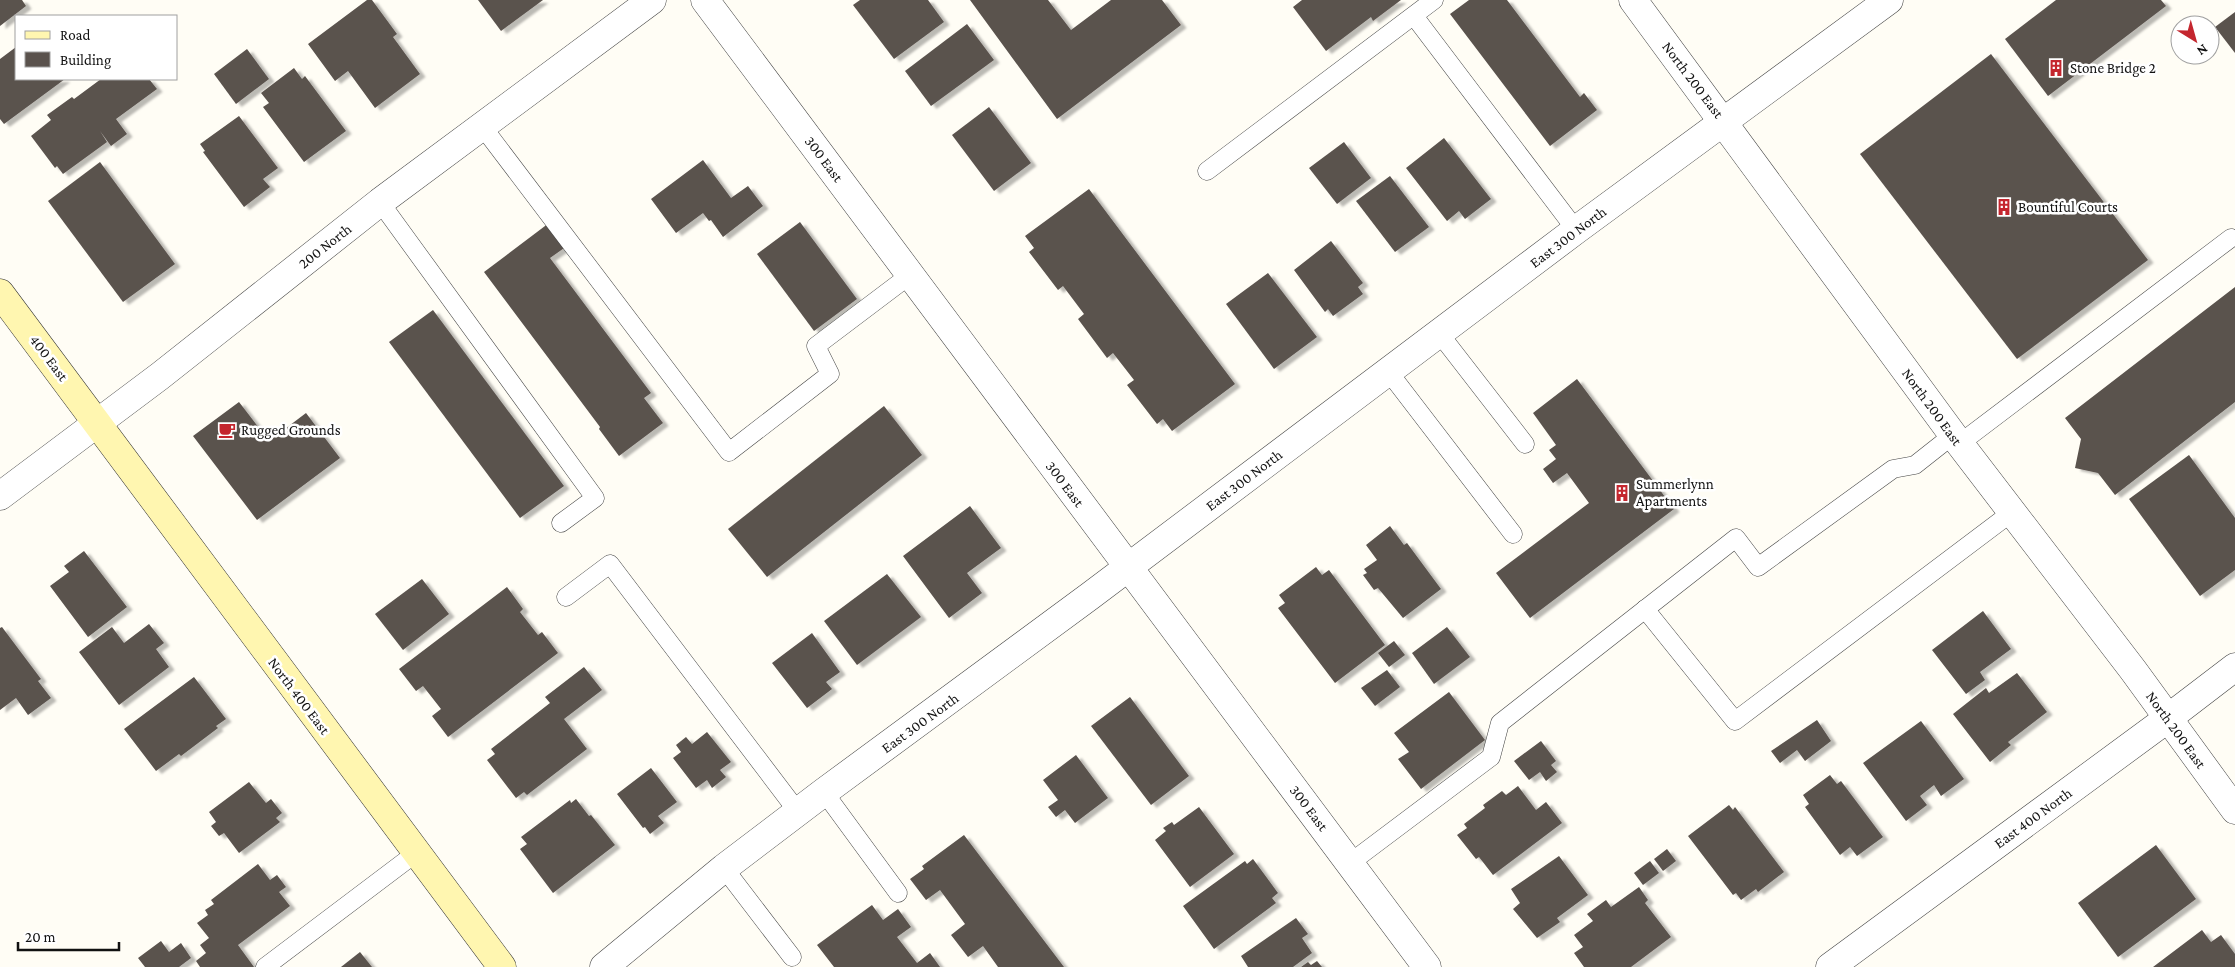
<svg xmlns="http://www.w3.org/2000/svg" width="2235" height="967" font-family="'Crimson Pro',serif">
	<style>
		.building { fill: #5a524d; filter: url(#shadow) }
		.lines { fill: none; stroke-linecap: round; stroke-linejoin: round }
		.lane-casing { stroke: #444; stroke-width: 19 }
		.street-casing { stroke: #444; stroke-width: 29 }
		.secondary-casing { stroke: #333; stroke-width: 29 }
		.lane { stroke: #fff; stroke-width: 18 }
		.street { stroke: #fff; stroke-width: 28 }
		.secondary { stroke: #fff6b0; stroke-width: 28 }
		.labels { text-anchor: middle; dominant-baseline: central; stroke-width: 5; stroke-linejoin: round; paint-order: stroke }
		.poi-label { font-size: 15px; fill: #111; stroke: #fff; text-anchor: start }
		.street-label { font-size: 15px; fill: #111; stroke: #fff }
	</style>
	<defs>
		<filter id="shadow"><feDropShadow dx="5.5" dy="3" stdDeviation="1" flood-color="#0004"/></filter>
	</defs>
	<rect width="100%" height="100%" fill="#fffdf5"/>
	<g class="building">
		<path d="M0,0h22l4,6 -26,20z"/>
		<path d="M367,0h5l25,34 -4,3 27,37 -45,34 -27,-37 -13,10 -27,-37z"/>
		<path d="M478,0h65l-42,31z"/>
		<path d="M860,0h68l16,22 -50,37 -41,-54z"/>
		<path d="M970,0h78l23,30 40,-30h51l19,25 -124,94z"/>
		<path d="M1302,0h99l-28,21 -2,-4 -45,34 -33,-44z"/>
		<path d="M1469,0h38l73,97 4,-4 13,17 -47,36 -100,-132z"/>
		<path d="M2056,0h105l5,6 -118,90 -43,-57z"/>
		<path d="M2235,12v41l-20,-26z"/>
		<path d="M967,24l27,36 -63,46 -26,-35z"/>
		<path d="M16,47v32h49l-61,45 -4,-5v-60z"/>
		<path d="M247,49l22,30 -33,25 -22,-30z"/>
		<path d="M1991,54l157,206 -131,99 -157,-205z"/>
		<path d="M294,68l8,11 3,-3 41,55 -42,31 -41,-55 6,-4 -8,-10z"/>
		<path d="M101,79h48l8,10 -41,30 11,15 -16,12 -11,-15 7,11 -44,32 -6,-8 -2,2 -24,-32 20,-16 -4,-5 25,-18 2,2z"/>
		<path d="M989,107l42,56 -37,28 -42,-56z"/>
		<path d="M239,116l39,52 -15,11 7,8 -26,20 -41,-55 2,-1 -5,-7z"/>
		<path d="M1444,138l47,61 -26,20 -6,-8 -12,10 -41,-53z"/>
		<path d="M1344,142l27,36 -34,26 -28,-36z"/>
		<path d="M703,160l28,38 17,-12 15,20 -40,31 -12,-17 -2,1 -6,-8 -27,20 -25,-34z"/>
		<path d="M100,162l75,102 -52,38 -75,-101z"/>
		<path d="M1390,176l39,51 -34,25 -39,-51z"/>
		<path d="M1089,189l146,195 -63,47 -9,-12 -6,5 -30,-39 7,-5 -21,-27 -6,5 -29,-39 6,-5 -21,-28 -5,4 -29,-38 5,-4 -9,-12z"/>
		<path d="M800,222l57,77 -43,32 -57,-77z"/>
		<path d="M549,223l18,23 -17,12 101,135 -7,5 19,25 -44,33 -20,-27 1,-2 -116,-155z"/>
		<path d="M1331,241l32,42 -5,4 5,7 -30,22 -5,-7 -3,3 -31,-42z"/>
		<path d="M1268,273l49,64 -43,32 -48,-65z"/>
		<path d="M2235,287v115l-120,93 -17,-22 -23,-5 6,-29 -16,-21z"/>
		<path d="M433,310l131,176 -44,32 -131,-176z"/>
		<path d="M1577,379l97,130 -144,109 -34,-45 93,-70 -22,-30 -14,10 -10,-14 13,-10 -7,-9 7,-5 -23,-32z"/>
		<path d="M239,402l30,39 37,-28 34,45 -83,62 -64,-84z"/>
		<path d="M884,406l38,49 -155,122 -39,-48z"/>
		<path d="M2189,455l46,63v52l-35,26 -71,-97z"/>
		<path d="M970,506l31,42 -34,25 15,20 -33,25 -46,-62z"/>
		<path d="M1390,526l14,19 3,-2 34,46 -38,29 -25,-30 -4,2 -11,-15 4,-2 -3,-4 13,-9 -11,-15z"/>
		<path d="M84,551l43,56 -39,30 -38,-51 19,-14 -5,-6z"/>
		<path d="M1316,567l6,8 7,-5 56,75 -50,38 -57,-75 7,-5 -6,-8z"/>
		<path d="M887,574l34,43 -64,48 -33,-44z"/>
		<path d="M422,579l27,35 -46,36 -28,-36z"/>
		<path d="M507,587l16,22 -3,3 18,23 4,-3 16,21 -110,84 -16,-21 9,-7 -18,-23 -7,5 -17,-22z"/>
		<path d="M1983,611l28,38 -31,23 5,8 -19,14 -34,-44z"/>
		<path d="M149,624l15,19 -8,6 13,18 -50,38 -40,-53 33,-25 12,16z"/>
		<path d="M2,627l39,52 -3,2 13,17 -23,17 -12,-17 -16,12v-82z"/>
		<path d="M1447,627l23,30 -36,27 -22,-31z"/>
		<path d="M812,633l28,39 -14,10 6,7 -25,19 -35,-45z"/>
		<path d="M1394,641l11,14 -16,12 -11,-14z"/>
		<path d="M584,667l18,23 -38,29 23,30 -60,46 -3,-3 -8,6 -29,-38 8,-6 -4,-5 59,-46 -5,-6z"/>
		<path d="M1387,670l13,17 -25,19 -14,-18z"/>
		<path d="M2017,673l30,39 -39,30 3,3 -21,17 -37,-48 33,-26 3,5z"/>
		<path d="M194,677l32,42 -10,7 2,2 -37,28 -2,-2 -23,17 -32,-42z"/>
		<path d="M1449,692l36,48 -64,49 -23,-30 11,-7 -15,-19z"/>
		<path d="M1130,697l59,79 -38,29 -60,-79z"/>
		<path d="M1817,720l14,21 -26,20 -8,-11 -17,13 -9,-12z"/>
		<path d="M1921,721l43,58 -23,17 -7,-11 -14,11 7,9 -21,16 -43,-58z"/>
		<path d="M707,732l24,30 -11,8 6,7 -14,11 -5,-8 -11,8 -23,-30 8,-6 -5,-7 10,-8 6,7z"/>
		<path d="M1541,741l15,20 -5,4 6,7 -11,9 -6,-9 -11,8 -15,-19z"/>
		<path d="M1076,755l32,43 -33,25 -10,-13 -9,7 -8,-10 10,-7 -15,-20z"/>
		<path d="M651,768l26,34 -19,14 6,7 -14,11 -5,-7 -2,1 -26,-34z"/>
		<path d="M1830,775l7,9 4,-3 42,56 -26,19 -7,-9 -10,8 -35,-48 4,-3 -6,-9z"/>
		<path d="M249,782l17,21 5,-4 11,14 -6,5 4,4 -41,31 -15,-20 -5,3 -8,-10 5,-4 -7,-10z"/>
		<path d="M1518,786l18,24 10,-8 16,21 -69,52 -14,-18 -3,2 -19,-24 10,-7 -3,-4 21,-16 -2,-3 19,-14 4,4z"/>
		<path d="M576,799l13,17 2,-1 24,30 -62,48 -33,-44 7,-5 -6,-7 49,-37 1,3z"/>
		<path d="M1729,805l4,5 2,-3 49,65 -26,20 -2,-3 -15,11 -5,-7 -3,2 -45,-59z"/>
		<path d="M1199,807l35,47 -44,33 -35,-47 11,-9 -3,-3 9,-6 2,3z"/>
		<path d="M964,835l100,132h-66l-15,-21 -15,11 -17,-22 14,-11 -25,-34 -14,10 -16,-21 14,-10 -2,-3z"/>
		<path d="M2156,845l40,54 -78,58 -40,-54z"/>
		<path d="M1667,849l9,12 -13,10 -9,-12z"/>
		<path d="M1559,856l29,39 -31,23 3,4 -23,16 -24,-29 7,-6 -9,-14z"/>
		<path d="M1253,859l25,34 -6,5 4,5 -62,46 -31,-43 62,-45 2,3z"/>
		<path d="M1650,861l9,12 -16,12 -9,-12z"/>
		<path d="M258,864l12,16 7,-5 9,12 -7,5 11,14 -52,39 16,22h-54l-4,-6 10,-8 -6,-8 9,-7 -12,-15 11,-8 -3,-5 9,-6 -3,-4z"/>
		<path d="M1639,887l9,13 -3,3 26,34 -40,30h-47l-10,-14 9,-6 -9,-12 19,-14 -6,-7 19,-14 5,7z"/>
		<path d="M872,905l11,15 15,-11 13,18 -14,10 20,26 13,-10 10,14h-106l-17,-22z"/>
		<path d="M1296,918l12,16 -6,4 10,15 -19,14h-45l-7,-11z"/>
		<path d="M2202,930l9,12 10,-7 14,19v13h-82z"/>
		<path d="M161,941l8,11 12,-9 10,15 -12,9h-34l-7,-9z"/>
		<path d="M360,952l12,15h-31z"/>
		<path d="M1317,961l5,6h-21l7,-5 3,3z"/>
	</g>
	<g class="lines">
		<g class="lane-casing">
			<g id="lane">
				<path d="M1414,16l162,214"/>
				<path d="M482,126l247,326 101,-78 -14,-28 94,-71"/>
				<path d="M1207,171l227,-171"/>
				<path d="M380,202l215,296 -34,25"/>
				<path d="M1439,333l86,111"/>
				<path d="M1388,371l125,163"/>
				<path d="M1959,444l272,-206"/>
				<path d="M566,597l44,-33 188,248"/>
				<path d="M1645,609l90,112 276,-208"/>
				<path d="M824,792l74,101"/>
				<path d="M1350,863l141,-106 9,-34 236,-185 22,29 135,-98 22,-4 38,-30"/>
				<path d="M724,868l68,89"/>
				<path d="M265,967l151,-114"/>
			</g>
		</g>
		<g class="street-casing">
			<g id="street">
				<path d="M705,0l722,967"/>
				<path d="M1633,0l320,435 180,235 102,140"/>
				<path d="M0,496l160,-120 220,-174 272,-202"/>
				<path d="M604,967l120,-99 100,-76 266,-196 486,-366 313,-230"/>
				<path d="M1830,967l337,-248 68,-52"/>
			</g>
		</g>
		<g class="secondary-casing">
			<path id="secondary" d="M0,293l502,674"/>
		</g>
		<use href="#lane" class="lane"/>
		<use href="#street" class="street"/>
		<use href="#secondary" class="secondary"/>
	</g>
	<defs>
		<g id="building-bare" transform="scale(1.35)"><path d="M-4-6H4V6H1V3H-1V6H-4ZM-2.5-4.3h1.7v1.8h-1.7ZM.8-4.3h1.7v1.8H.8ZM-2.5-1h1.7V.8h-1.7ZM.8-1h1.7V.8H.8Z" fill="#c4262e" stroke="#fff" stroke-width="2.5" paint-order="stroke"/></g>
		<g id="cafe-bare" transform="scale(1.35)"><path d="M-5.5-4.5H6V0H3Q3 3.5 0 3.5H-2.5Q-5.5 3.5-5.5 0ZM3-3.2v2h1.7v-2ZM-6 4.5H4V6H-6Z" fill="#c4262e" stroke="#fff" stroke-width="2.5" paint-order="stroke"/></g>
	</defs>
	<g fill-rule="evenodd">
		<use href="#building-bare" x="2056" y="68"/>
		<use href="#building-bare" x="2004" y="207"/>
		<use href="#cafe-bare" x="227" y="430"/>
		<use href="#building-bare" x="1622" y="493"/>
	</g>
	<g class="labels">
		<g class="poi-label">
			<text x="2070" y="68">Stone Bridge 2</text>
			<text x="2018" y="207">Bountiful Courts</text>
			<text x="241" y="430">Rugged Grounds</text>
			<text x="1636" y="484">Summerlynn<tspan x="1636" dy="17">Apartments</tspan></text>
		</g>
		<g class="street-label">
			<text transform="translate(1693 80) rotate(53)">North 200 East</text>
			<text transform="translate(824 159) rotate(53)">300 East</text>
			<text transform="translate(1568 237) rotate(-37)">East 300 North</text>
			<text transform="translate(325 246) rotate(-38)">200 North</text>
			<text transform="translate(49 358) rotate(53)">400 East</text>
			<text transform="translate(1932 407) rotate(54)">North 200 East</text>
			<text transform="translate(1244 480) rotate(-37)">East 300 North</text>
			<text transform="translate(1065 484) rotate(53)">300 East</text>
			<text transform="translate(299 696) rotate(53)">North 400 East</text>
			<text transform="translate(920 723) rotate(-36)">East 300 North</text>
			<text transform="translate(2176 730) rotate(54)">North 200 East</text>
			<text transform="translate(1309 808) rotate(53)">300 East</text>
			<text transform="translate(2033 818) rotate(-36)">East 400 North</text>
		</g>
	</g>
	<rect x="15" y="15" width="162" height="65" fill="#ffffff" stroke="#a0a0a0"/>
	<rect x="25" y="31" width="25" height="8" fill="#fff6b0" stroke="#a0a0a0"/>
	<text x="60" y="40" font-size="15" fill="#111111">Road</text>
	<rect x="25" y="52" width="25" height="15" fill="#5a524d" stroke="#a0a0a0"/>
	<text x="60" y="65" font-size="15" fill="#111111">Building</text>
	<g transform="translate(2195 40) rotate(143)"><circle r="24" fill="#ffffff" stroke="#a0a0a0"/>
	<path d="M0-4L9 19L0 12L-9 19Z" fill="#c4262e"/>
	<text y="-8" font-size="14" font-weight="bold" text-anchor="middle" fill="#111111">N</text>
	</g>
	<path d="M18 942v8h101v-8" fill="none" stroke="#111111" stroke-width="2.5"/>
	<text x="25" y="942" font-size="15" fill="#111111" stroke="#ffffff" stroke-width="4" paint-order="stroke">20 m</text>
</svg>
